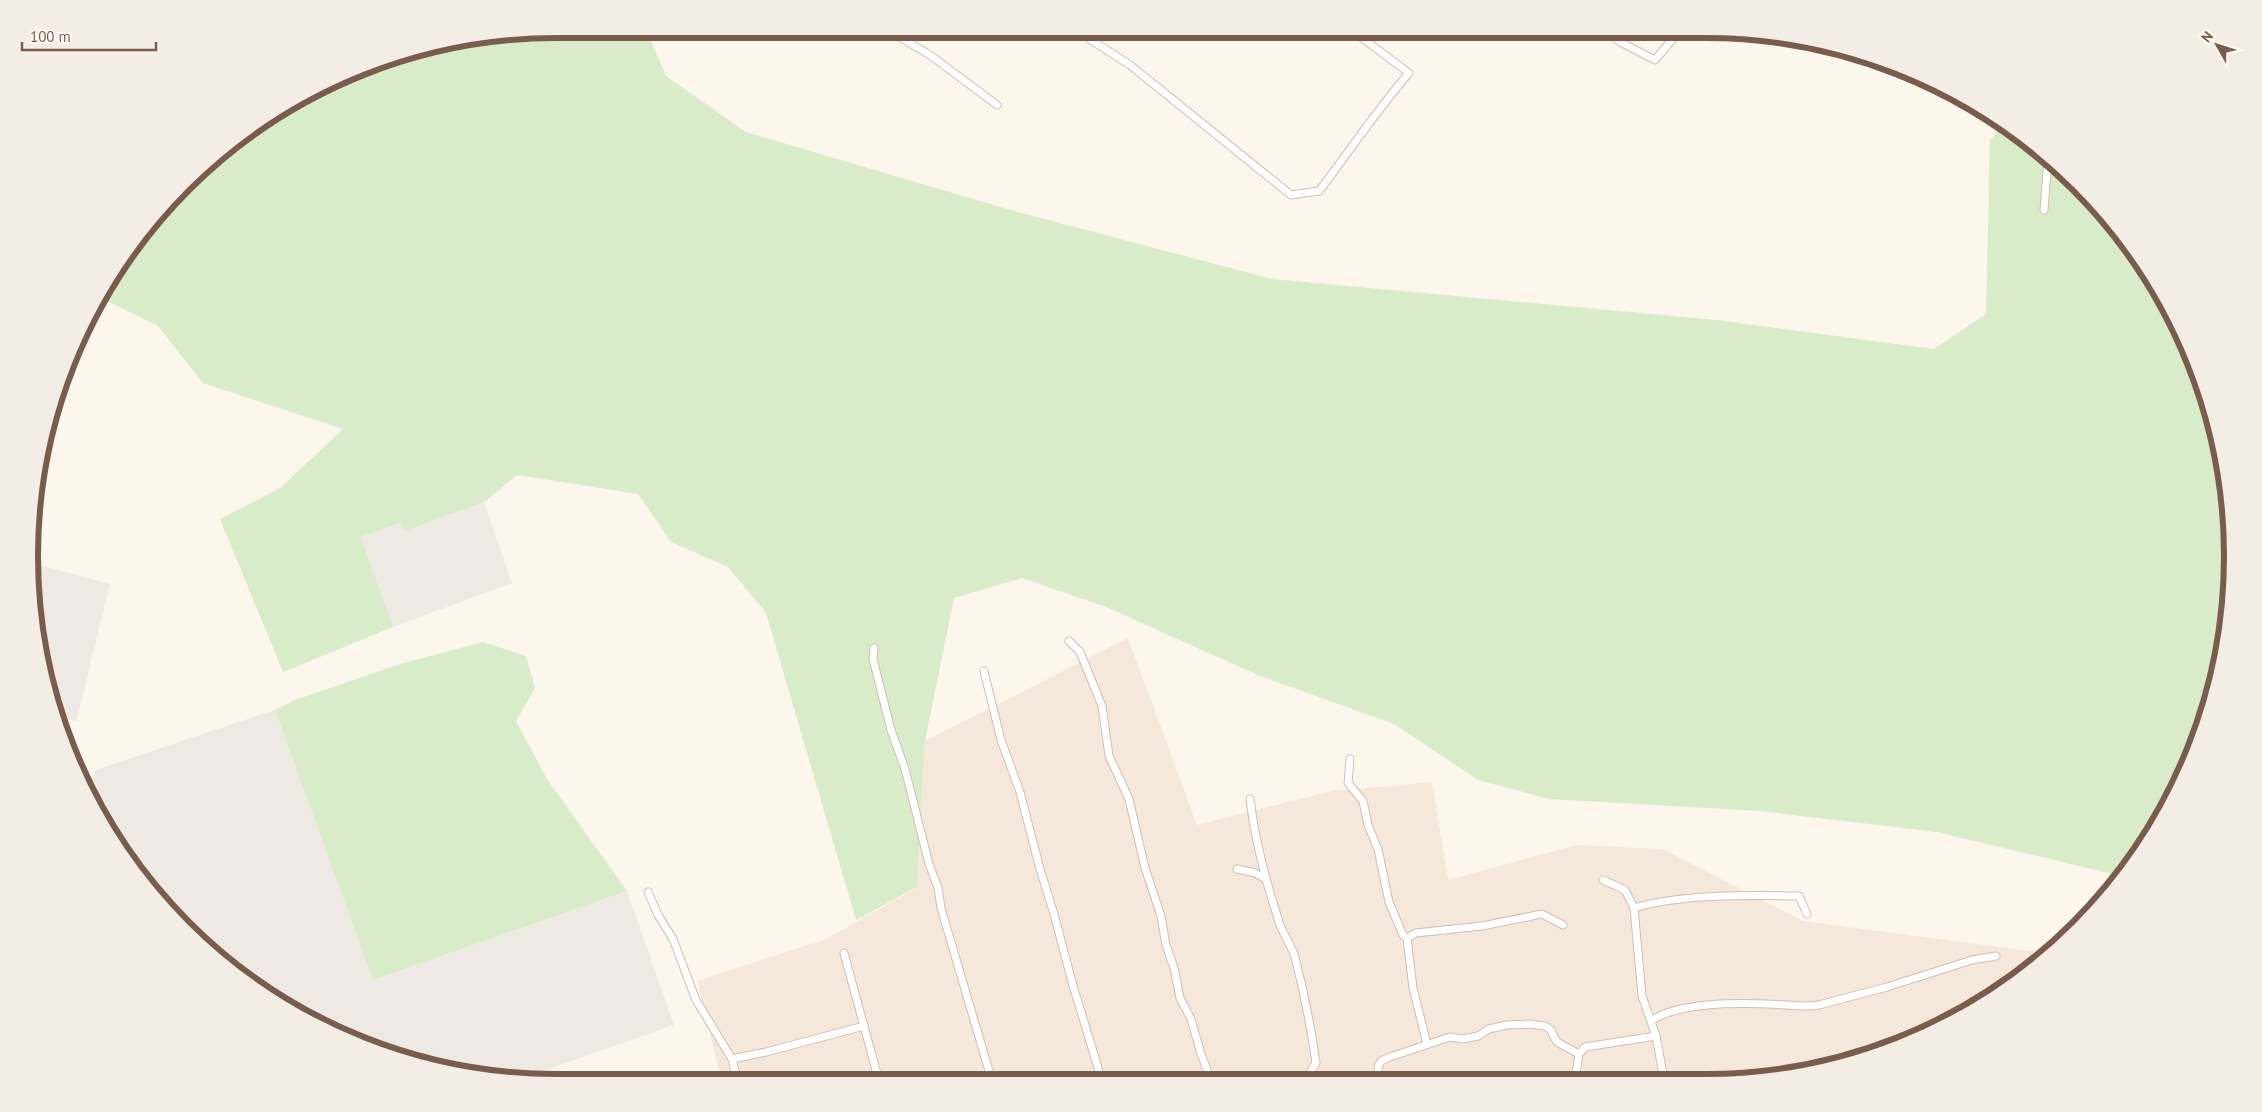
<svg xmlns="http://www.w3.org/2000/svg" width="2262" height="1112" font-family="'PT Sans',sans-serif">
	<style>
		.residential { fill: #f5e8da }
		.industrial { fill: #efe9e4 }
		.green { fill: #d8ecc9 }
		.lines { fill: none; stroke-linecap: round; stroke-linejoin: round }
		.minor-casing { stroke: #d1beb0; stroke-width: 9 }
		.minor { stroke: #fff; stroke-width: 7 }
		.rim { fill: none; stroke: #7a5c4d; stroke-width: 6 }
	</style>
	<rect width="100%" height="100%" fill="#fdf6ec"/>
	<path class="residential" d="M1128,638l69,187 135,-34 100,-9 16,98 128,-35 87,4 140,72 243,32 -47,41 -91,49 -133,36 -1053,3 -25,-101 129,-42 91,-51 8,-147z"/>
	<g class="industrial">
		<path d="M484,502l28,81 -119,44 -32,-90 41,-14 3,8z"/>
		<path d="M33,563l77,21 -34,138 -22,-9 -7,-20 -14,-68z"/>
		<path d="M275,710l98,270 254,-89 47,134 -160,56 -94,-16 -97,-36 -60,-35 -80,-65 -65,-80 -33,-56 11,-23z"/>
	</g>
	<g class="green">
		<path d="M556,29h90l20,47 80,56 261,77 265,70 445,41 217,29 52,-35 4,-174 15,-16 22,14 75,70 60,84 43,94 24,101 3,103 -17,102 -36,97 -58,87 -184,-44 -177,-21 -211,-12 -71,-19 -84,-56 -134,-48 -154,-69 -84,-29 -68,20 -29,143 -8,146 -61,33 -90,-307 -38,-46 -57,-25 -33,-48 -121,-19 -33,27 -79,29 -4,-8 -40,14 32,90 -110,45 -63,-153 60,-31 63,-59 -140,-46 -45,-57 -59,-29 18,-34 43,-55 75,-70 58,-39 93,-42 67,-18z"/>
		<path d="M483,642l43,14 9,32 -19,33 31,58 80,112 -254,89 -98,-270 20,-10 105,-36z"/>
	</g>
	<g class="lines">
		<g class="minor-casing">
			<g id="minor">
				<path d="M886,29l44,26 67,50"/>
				<path d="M1074,29l56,36 161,130 28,-4c30,-39 57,-80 90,-118l-59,-44"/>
				<path d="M1603,30l19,13 33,17 25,-30"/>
				<path d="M2044,210l4,-52"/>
				<path d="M1069,641l11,11 22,54 7,50 20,43 16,69 16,48 5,29 8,23 6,30 11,21 10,35 10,26"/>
				<path d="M874,648l-1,11 18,71 14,39 24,95 9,24 3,20 51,173"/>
				<path d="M984,671l17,69 19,52 20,77 14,45 18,68 30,99"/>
				<path d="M1350,759l-2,24 15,18 5,24 10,24 11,53 14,33 4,3 6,50 14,56"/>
				<path d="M1250,799c5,42 16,83 29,123 4,12 12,23 16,35 9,35 16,71 21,106l-11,17"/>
				<path d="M1237,869l18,4 11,6"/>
				<path d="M1603,880l22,10 9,18 8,88 14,40 8,43"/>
				<path d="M648,892l10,23 15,24 23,61 36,59"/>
				<path d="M1634,908c46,-14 116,-13 165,-12l8,18"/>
				<path d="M1407,938l9,-5 66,-7 60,-12 21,11"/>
				<path d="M844,953l35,128"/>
				<path d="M1651,1021c27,-19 85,-18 117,-17 17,0 34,4 51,1l68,-18 85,-27 24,-4"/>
				<path d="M1575,1079l4,-25 6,-7 71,-11"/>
				<path d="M1379,1080l-1,-13 3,-6 9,-4 60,-20 13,2 15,-3 11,-7 18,-4 23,-1 15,2 5,3 7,13 22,12"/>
				<path d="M738,1082l-6,-23 34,-7 98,-26"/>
			</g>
		</g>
		<use href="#minor" class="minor"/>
	</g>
	<path d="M0 0H2262V1112H0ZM556 38H1706A518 518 0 0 1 2224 556V556A518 518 0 0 1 1706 1074H556A518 518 0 0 1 38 556V556A518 518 0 0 1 556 38Z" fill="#f4ede6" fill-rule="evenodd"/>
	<path class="rim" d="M556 38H1706A518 518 0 0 1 2224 556V556A518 518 0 0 1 1706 1074H556A518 518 0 0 1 38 556V556A518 518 0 0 1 556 38Z"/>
	<g transform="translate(2217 45) rotate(309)" stroke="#fffaf3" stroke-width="4" paint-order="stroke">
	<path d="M0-4L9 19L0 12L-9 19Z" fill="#7a5c4d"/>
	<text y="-8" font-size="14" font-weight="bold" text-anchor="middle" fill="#7a5c4d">N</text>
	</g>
	<path d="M22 42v8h134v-8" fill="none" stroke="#7a5c4d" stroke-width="2.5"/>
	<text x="30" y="42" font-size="15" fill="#7a5c4d" stroke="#fffaf3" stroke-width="4" paint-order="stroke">100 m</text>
</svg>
